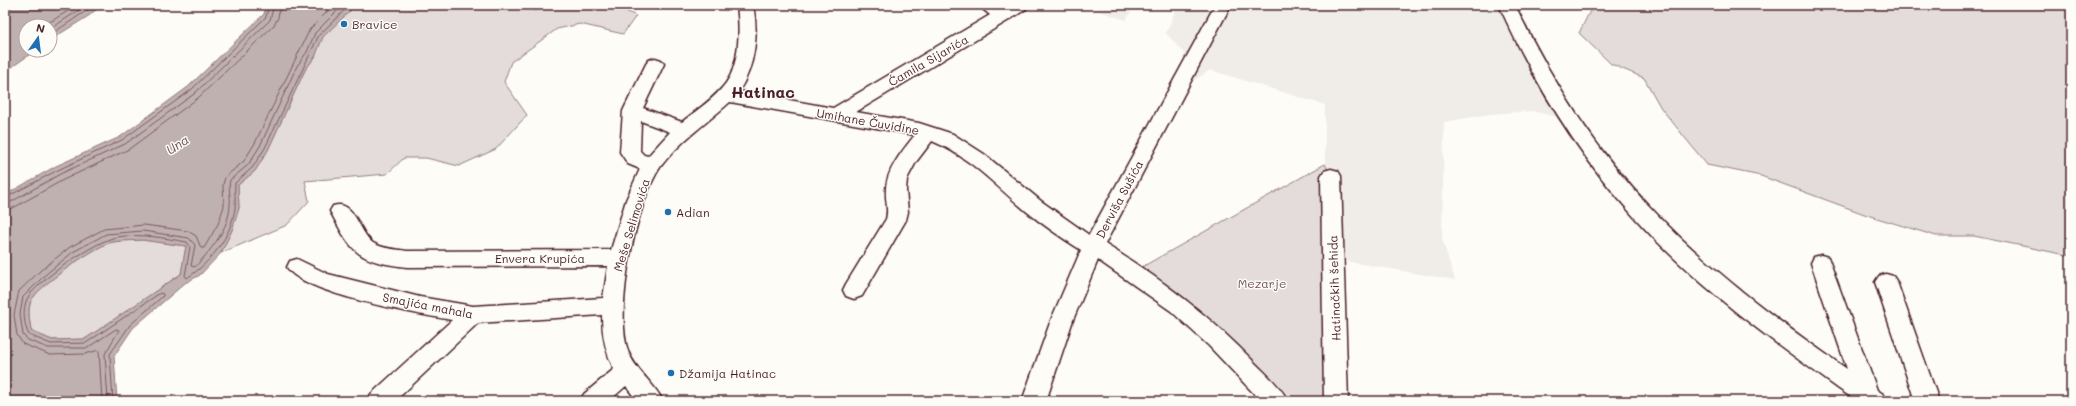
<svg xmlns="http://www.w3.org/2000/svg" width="2076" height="406" font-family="Mali,sans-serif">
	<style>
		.built { fill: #f0ece8 }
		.green { fill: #e3dcda; stroke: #967e82 }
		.water { fill: #c0b1b1; stroke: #91777b; fill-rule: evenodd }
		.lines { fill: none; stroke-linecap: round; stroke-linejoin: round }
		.shore { stroke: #795961; stroke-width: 1 }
		.street-casing { stroke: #4a1f2b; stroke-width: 3 }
		.street { fill: #fdfcf7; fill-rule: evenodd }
		.poi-dot { fill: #1f6fb2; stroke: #fdfcf7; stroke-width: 1.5 }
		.labels { text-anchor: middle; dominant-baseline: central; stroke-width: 3; stroke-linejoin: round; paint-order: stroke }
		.poi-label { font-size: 12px; fill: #4a1f2b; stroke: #fdfcf7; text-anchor: start }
		.street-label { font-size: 12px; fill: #4a1f2b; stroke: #fdfcf7 }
		.park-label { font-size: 12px; fill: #704e57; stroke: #fdfcf7 }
		.water-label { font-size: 13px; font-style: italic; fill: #73525a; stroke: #fdfcf7 }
		.district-label { font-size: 16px; font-weight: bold; fill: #4a1f2b; stroke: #fdfcf7 }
	</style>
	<rect width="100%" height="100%" fill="#fdfcf7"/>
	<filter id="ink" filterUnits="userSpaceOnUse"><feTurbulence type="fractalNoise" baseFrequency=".025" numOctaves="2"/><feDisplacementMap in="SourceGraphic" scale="8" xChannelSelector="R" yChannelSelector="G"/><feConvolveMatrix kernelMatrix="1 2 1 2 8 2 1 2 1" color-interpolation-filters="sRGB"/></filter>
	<g filter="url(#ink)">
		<g class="built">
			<path d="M1081,5h54l-9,15z"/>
			<path d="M1178,5h338l-4,11 58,104 -38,-9 -43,3 -45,8 -2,117 13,41 -122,-21 -2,-83 -6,-12v-59l-115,-35 -34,22 17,-29 -27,-30z"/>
		</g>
		<g class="green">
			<path d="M356,5h165l15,6 7,-6h71l22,11 -13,18 -43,-10 -23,5 -46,33 -7,20 23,33 -31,34 -37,17 -33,-8h-22l-17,16 -82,7 4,20 -22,24 -66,28 11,-23 7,-22 -1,-23 17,-14 13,-21 37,-80 10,-13 7,-20z"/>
			<path d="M1593,5h478v251l-97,-20h-38l-69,-21 -106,-39 -54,-11 -46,-57 -17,-30 -33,-14 -32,-31z"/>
			<path d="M1325,164l6,12 5,225h-60l-143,-129z"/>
			<path d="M142,240l44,6 -5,28 -96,65 -33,1 -21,-9c-1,-9 -4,-20 0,-30 6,-14 62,-53 78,-58 10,-3 23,-2 33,-3z"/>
		</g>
		<g class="water">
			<path d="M14,5h87l-11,10 -40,25v-14h-24v24h10l-31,22v-56z"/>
			<path d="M266,5h90l-33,32 -8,20 -10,13 -37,80 -13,21 -17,14 1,23 -7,22 -11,23 -21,22 -15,8 -52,45 -19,28 3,45h-112v-206l51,-29 64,-29 68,-50 76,-73zM142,240l44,6 -5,28 -96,65 -33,1 -21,-9c-1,-9 -4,-20 0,-30 6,-14 62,-53 78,-58 10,-3 23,-2 33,-3z"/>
		</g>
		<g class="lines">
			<g class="shore">
				<path d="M43,26l35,-21"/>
				<path d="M50,29l37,-24"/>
				<path d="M50,35l45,-30"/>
				<path d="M5,198l53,-28 64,-30 69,-50 75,-73 3,-12"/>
				<path d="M5,203l6,-1 49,-28 65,-30 69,-50 76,-74 4,-15"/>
				<path d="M5,209l8,-1 50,-28 66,-31 69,-51 76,-73 4,-7 2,-13"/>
				<path d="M102,401l-3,-51 -14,4 -35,1 -27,-11 -6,-9 -3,-20 5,-24 22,-21 29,-23 34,-18 40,-4 44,6 8,5 5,12h3l14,-24 6,-18 -1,-21 2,-8 19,-16 11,-18 55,-114 24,-24"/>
				<path d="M108,401l-3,-47 14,-24 -3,-1 -29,19h-39l-20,-8 -5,-5 -3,-21 3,-17 22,-22 28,-23 33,-18 37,-3 46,7 6,7 -4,21 4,1c16,-17 34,-38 35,-62 1,-9 -2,-16 0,-25l18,-15 12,-19 37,-80 10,-14 8,-19 28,-28"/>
				<path d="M113,401l-3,-47 20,-29 33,-29v-2l-3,-1 -74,50 -35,1 -22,-9c-5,-9 -7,-26 -2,-36 9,-18 70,-59 90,-62 23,-4 47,1 70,5l3,5 -5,29 2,2c24,-16 44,-41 48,-70 1,-8 -1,-17 0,-25l17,-15 13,-20 54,-113 31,-30"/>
			</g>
			<g class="street-casing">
				<g id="street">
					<path d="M737,5h16c6,29 2,61 -14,86l94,17 157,-93 -12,-10h20l5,3 4,-3h21l-2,4 -17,11 -153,92 63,11 34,11 31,20 57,47 48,34 126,-230h16l-126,239c59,37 103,70 151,120 11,11 25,23 32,37h-27l-52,-55 -38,-35 -73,-51 -25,60 -27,81h-24l29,-81 30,-70c-19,-12 -38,-25 -55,-39 -30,-25 -57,-55 -94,-70l-16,21 -9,17 -1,11 2,22 -2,8 -44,76 -8,3 -8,-3 -3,-6 3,-6 40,-65c3,-10 -1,-19 0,-29 0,-20 17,-40 29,-55l-185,-33c-23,21 -50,39 -69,64 -25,36 -47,143 -33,185 7,19 26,32 35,50h-26l-11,-15 -17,15h-29l4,-7 30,-25c-9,-18 -12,-34 -12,-54l-124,8 -83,78h-28l4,-7 81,-74c-31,-5 -152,-27 -165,-53l3,-6 7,-2 31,15 92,23 53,9 130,-8 5,-32 -201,1c-50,-6 -54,-13 -77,-56l3,-5c22,-7 25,26 40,37 10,6 23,6 34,8l204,-1 15,-50 14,-31 -12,-5 -8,-12 3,-41 23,-47 3,-4 6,-2 6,2 3,4 -21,44 39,14c15,-12 32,-23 44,-39 14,-19 14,-55 11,-78zM641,121l29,11 -22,24 -4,-1 -4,-4z"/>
					<path d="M1499,5h16c35,73 80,145 136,203 58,62 127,113 196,161l-36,-106 3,-6 7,-2 7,2 49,133 6,4 4,7h-30l-18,-12c-72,-52 -145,-105 -204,-171 -56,-62 -102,-137 -136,-213z"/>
					<path d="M1331,169l7,2 3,5 7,225h-24l-3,-225 3,-5z"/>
					<path d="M1886,274l7,2 4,6 42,119h-24l-40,-119 4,-6z"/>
				</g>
			</g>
			<use href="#street" class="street"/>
		</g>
	</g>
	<g class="poi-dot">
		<circle cx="344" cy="24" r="4"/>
		<circle cx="668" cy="212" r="4"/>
		<circle cx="671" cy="373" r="4"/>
	</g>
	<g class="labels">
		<g class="poi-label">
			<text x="352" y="24">Bravice</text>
			<text x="676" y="212">Adian</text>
			<text x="679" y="373">Džamija Hatinac</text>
		</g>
		<g class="street-label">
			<text transform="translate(928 60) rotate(-30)">Ćamila Sijarića</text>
			<text transform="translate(868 121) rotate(10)">Umihane Čuvidine</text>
			<text transform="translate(1119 199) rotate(-62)">Derviša Sušića</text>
			<text transform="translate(631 225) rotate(-73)">Meše Selimovića</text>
			<text x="540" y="258">Envera Krupića</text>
			<text transform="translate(1334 288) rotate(-92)">Hatinačkih šehida</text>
			<text transform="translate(428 305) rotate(11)">Smajića mahala</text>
		</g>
		<g class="park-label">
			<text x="1262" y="283">Mezarje</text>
		</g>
		<g class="water-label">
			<text transform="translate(177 144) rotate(-33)">Una</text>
		</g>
		<g class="district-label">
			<text x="763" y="91">Hatinac</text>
		</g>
	</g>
	<rect width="2076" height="406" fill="none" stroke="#fdfcf7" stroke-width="20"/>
	<rect x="10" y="10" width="2056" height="386" fill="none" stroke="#4a1f2b" stroke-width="1.5" filter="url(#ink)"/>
	<g transform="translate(38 38) rotate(14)"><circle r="19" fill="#fdfcf7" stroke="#b5a4a5"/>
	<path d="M0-3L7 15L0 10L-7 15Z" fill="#1f6fb2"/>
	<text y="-6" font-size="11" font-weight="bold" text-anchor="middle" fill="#4a1f2b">N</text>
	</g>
</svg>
